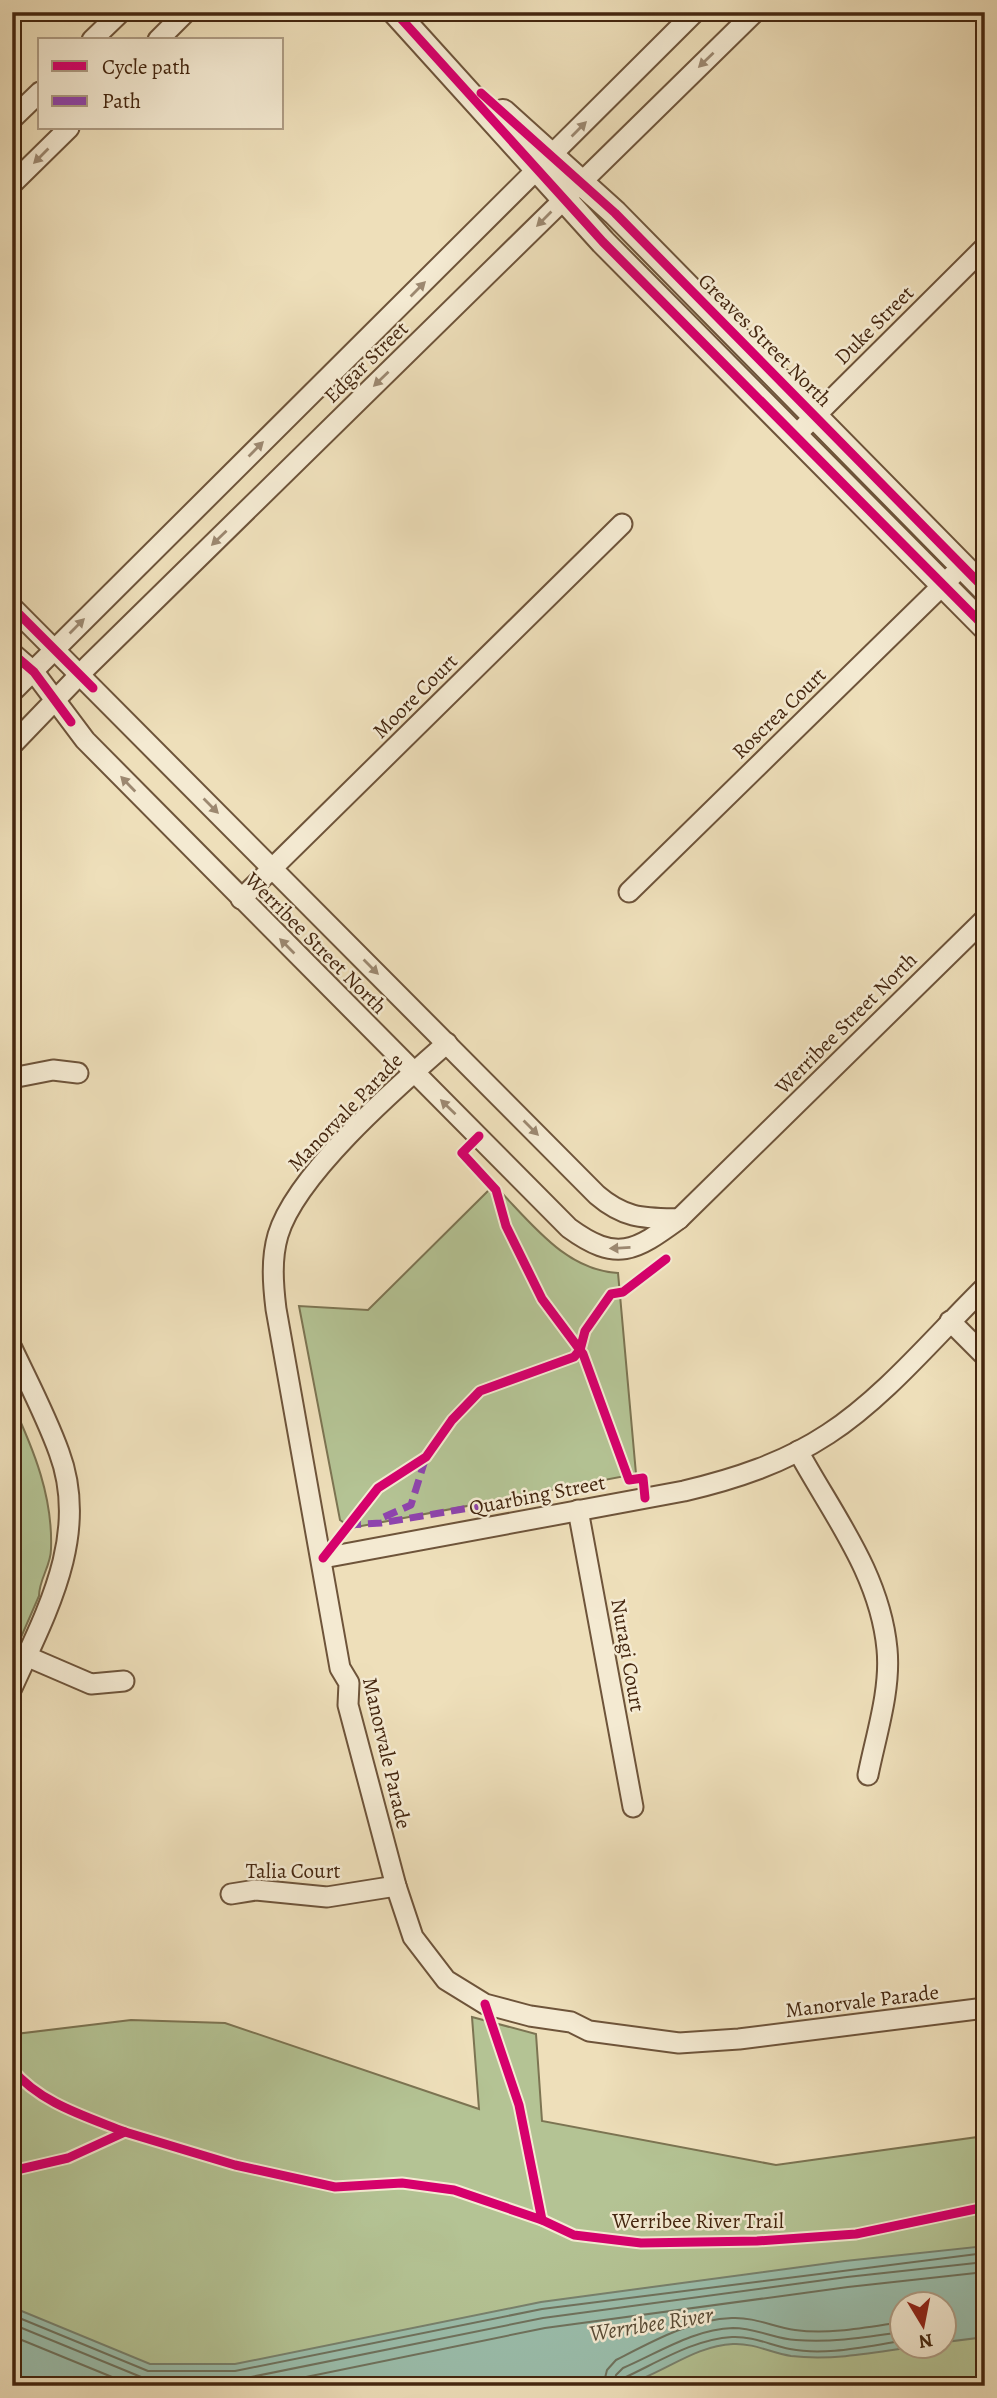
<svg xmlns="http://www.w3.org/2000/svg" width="997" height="2398" font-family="Alegreya,serif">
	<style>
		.green { fill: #b4c394; stroke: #7c7452; stroke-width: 2; fill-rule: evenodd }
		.water { fill: #9abdab; stroke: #78816d; stroke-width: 2 }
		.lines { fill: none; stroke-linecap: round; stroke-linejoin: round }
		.shore { stroke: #6f725d; stroke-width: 2 }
		.minor-casing { stroke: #6e543a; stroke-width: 23 }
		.tertiary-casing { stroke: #6e543a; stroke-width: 28 }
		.minor { stroke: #f4ead2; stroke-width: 19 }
		.tertiary { stroke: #f4ead2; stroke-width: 24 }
		.quiet { stroke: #8e44ad; stroke-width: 7; stroke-dasharray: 14 7; stroke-linecap: butt }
		.cycleway-casing { stroke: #f4ead2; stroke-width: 13 }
		.cycleway { stroke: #d6006c; stroke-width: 9 }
		.oneway { fill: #9c8870 }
		.labels { text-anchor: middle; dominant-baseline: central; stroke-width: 5; stroke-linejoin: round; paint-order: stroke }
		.street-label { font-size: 21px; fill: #44260f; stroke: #f4ead2 }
		.water-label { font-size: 23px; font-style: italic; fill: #5a4c36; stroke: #f4ead2 }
	</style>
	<rect width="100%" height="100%" fill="#eedfba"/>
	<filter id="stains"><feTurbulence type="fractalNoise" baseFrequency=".00286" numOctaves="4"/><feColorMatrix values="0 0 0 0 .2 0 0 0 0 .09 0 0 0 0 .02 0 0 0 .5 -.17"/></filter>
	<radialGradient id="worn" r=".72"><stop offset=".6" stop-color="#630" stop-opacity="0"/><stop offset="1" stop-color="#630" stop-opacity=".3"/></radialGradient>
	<g class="green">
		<path d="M494,1185c36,36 70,85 124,88l18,201 -285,54 -11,-8 -41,-214 69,4z"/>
		<path d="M12,1403c22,47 41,94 39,146 0,17 -12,30 -12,47l-27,62z"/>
		<path d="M472,2017l64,17 6,87 234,44 209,-29v250h-973v-346h4v-6l115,-14 94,3 254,86zM902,2304h42v42h-42z"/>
	</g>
	<path class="water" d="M985,2246v91l-40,5 -1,-38h-42v42h18c-42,6 -86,15 -129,10 -20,-3 -37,-13 -58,-12 -43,2 -75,35 -116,42h-605v-79l138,57h85l306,-62 304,-41z"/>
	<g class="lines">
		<g class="shore">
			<path d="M12,2315l136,56h87l307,-62 443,-56"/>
			<path d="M12,2324l134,55 90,1 307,-62 304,-41 138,-15"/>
			<path d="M12,2336l122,50"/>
			<path d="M262,2386l283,-58 303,-41 137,-15"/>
			<path d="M603,2386l4,-16 9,-10c35,-18 76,-41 116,-42 23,-1 41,9 63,12 35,5 73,-3 107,-8"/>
			<path d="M614,2386l2,-11 7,-7c35,-15 71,-39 110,-40 23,0 42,11 63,12 36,3 71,-3 106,-8"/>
			<path d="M623,2386l3,-9c34,-16 69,-38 106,-40 21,-1 38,8 58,12 36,7 77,-3 112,-8"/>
		</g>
		<g class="minor-casing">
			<g id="minor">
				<path d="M92,40l29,-28"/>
				<path d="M158,40l28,-28"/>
				<path d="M12,119l28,-27"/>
				<path d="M12,184l57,-56"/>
				<path d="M796,435l189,-188"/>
				<path d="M12,607l585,588c28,24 47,23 82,24"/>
				<path d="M12,653l22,19 51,68 484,488c48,35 66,23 110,-9l306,-300"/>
				<path d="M12,692l683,-680"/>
				<path d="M12,745l76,-79 667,-654"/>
				<path d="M629,892l324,-317"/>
				<path d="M241,899l381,-375"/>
				<path d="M447,1043c-49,43 -151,131 -169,192 -7,24 -5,49 -2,74l64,359 9,15 -1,22 48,181 17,51 33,43 39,24 45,12 41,6 18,9 90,12 60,-4 246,-31"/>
				<path d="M12,1078l41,-8 25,3"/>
				<path d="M950,1321l35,35"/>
				<path d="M12,1348c16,34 34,68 47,104 31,83 -13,161 -47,236"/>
				<path d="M798,1451c35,64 82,123 89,198 4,41 -11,86 -19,126"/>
				<path d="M578,1510l55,297"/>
				<path d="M323,1558l361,-67c51,-12 100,-28 144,-57 57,-37 108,-99 157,-147"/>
				<path d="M26,1656l65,28 33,-3"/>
				<path d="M231,1894l25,-4 71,7 69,-11"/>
			</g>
		</g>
		<g class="tertiary-casing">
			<g id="tertiary">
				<path d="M395,12l208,230 382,385"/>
				<path d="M503,112l112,101 370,376"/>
			</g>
		</g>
		<use href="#minor" class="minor"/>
		<use href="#tertiary" class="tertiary"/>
		<g class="quiet">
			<path d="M384,1517l27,-12 15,-48"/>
			<path d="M347,1525l34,-2 218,-37"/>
		</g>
		<g class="cycleway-casing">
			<g id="cycleway">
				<path d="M395,12l208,230 382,385"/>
				<path d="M481,93l134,120 370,376"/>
				<path d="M12,607l81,81"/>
				<path d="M12,653l22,19 37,50"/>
				<path d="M479,1136l-17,17 34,37 10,36 36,73 41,55 46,126 14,-2 2,20"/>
				<path d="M323,1558l55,-70 48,-31 26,-37 28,-29 94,-34 6,-7 5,-19 26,-37 12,-2 43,-33"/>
				<path d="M485,2004l34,101 23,115"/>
				<path d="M12,2069c28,34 73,47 113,63"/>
				<path d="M12,2171l56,-13 57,-26 110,33 100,22 67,-4 52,7 88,30 32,15 67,8 116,-2 99,-7 129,-27"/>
			</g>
		</g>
		<use href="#cycleway" class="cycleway"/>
	</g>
	<defs><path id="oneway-solid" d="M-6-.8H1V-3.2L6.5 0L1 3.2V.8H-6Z" transform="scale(1.75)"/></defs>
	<g class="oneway">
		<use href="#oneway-solid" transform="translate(706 60) rotate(136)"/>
		<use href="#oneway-solid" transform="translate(579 129) rotate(-45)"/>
		<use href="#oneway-solid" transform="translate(41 156) rotate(135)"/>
		<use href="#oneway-solid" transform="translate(544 219) rotate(135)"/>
		<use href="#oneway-solid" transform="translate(418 289) rotate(-45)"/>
		<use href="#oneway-solid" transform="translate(381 379) rotate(136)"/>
		<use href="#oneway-solid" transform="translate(256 449) rotate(-45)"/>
		<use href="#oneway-solid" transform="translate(219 538) rotate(136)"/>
		<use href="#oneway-solid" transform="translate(77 626) rotate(-45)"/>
		<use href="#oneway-solid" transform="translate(128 784) rotate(-134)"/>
		<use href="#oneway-solid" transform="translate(211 806) rotate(45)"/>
		<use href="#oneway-solid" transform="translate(287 946) rotate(-135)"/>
		<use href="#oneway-solid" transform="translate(371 967) rotate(45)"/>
		<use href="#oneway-solid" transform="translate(448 1107) rotate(-136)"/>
		<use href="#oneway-solid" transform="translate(531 1128) rotate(45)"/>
		<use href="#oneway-solid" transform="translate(620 1248) rotate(177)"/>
	</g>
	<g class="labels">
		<g class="street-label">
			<text transform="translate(874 325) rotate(-45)">Duke Street</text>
			<text transform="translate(765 340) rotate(45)">Greaves Street North</text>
			<text transform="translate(366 362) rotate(-44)">Edgar Street</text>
			<text transform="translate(415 696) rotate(-45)">Moore Court</text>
			<text transform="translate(779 713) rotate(-44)">Roscrea Court</text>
			<text transform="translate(316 943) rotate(45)">Werribee Street North</text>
			<text transform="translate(846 1023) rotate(-45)">Werribee Street North</text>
			<text transform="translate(345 1112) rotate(-46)">Manorvale Parade</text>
			<text transform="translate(537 1495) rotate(-11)">Quarbing Street</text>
			<text transform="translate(628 1655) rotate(80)">Nuragi Court</text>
			<text transform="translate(387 1753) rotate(77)">Manorvale Parade</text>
			<text x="293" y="1871">Talia Court</text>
			<text transform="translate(862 2001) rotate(-7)">Manorvale Parade</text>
			<text x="698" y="2221">Werribee River Trail</text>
		</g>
		<g class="water-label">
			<text transform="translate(651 2324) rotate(-9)">Werribee River</text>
		</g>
	</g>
	<rect width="997" height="2398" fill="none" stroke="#eedfba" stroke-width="42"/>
	<rect x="14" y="14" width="969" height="2370" fill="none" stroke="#44260f" stroke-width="3.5"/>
	<rect x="21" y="21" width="955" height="2356" fill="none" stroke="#44260f" stroke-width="2"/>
	<rect x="38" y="38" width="245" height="91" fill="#f4ead2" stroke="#ae9c84" stroke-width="2"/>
	<rect x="52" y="61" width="35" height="10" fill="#d6006c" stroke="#ae9c84" stroke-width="2"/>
	<text x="102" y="74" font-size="21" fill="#44260f">Cycle path</text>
	<rect x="52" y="96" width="35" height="10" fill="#8e44ad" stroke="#ae9c84" stroke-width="2"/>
	<text x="102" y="108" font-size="21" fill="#44260f">Path</text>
	<g transform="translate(923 2325) rotate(170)"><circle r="33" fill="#f4ead2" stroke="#ae9c84" stroke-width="2"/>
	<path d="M0-5L12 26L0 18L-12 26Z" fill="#8f2418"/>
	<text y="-10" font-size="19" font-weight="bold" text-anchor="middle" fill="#44260f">N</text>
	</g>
	<rect width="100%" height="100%" filter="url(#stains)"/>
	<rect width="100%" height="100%" fill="url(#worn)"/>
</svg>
